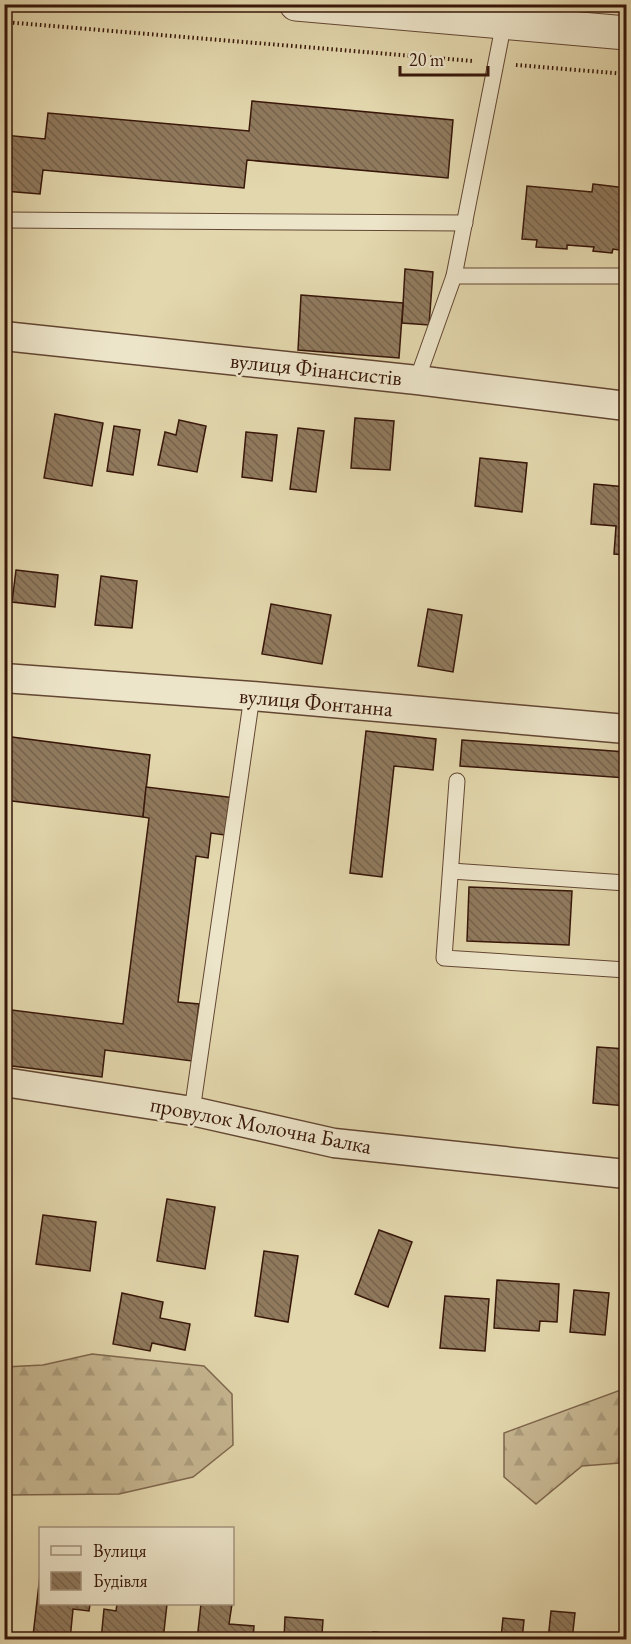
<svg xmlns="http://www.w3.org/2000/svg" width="631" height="1644" font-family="'EB Garamond',serif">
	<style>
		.forest { fill: url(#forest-firs); stroke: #7e664d; stroke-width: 1.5 }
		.building { fill: url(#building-back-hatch); stroke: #371609; stroke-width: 1.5 }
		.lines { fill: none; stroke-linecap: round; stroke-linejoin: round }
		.service-casing { stroke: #624632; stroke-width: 17 }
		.minor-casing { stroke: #624632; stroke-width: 31 }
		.tertiary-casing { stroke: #624632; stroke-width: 35 }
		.path { stroke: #371609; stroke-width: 4; stroke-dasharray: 1.5 3; stroke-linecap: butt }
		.service { stroke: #ede5ca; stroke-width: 15 }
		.minor { stroke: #ede5ca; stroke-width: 28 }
		.tertiary { stroke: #ede5ca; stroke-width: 33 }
		.labels { text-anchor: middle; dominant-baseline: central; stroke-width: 5; stroke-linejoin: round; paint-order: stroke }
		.street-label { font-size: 22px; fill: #371609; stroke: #ede5ca }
	</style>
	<defs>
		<pattern id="forest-firs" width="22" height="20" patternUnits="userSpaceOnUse" patternTransform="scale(1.5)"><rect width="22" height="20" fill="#c6b691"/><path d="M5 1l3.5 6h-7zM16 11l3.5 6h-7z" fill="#ab9c7c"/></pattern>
		<pattern id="building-back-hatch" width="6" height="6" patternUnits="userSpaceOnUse" patternTransform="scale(1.5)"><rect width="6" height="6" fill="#907a5e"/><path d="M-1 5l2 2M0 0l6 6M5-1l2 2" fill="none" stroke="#76634c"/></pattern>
	</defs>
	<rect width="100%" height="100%" fill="#e3d7ad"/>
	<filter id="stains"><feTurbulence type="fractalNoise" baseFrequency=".00333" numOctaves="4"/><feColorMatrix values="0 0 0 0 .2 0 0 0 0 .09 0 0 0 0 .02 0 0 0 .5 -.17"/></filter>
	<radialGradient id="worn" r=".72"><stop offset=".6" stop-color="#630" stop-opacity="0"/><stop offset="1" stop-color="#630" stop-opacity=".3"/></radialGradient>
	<g class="forest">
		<path d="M92,1354l112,12 28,28 1,51 -40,32 -74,17 -114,1v-128l38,-2z"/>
		<path d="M626,1388v110l-6,-35 -38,3 -46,38 -32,-27v-44z"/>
	</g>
	<g class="building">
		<path d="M252,101l201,19 -5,58 -201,-18 -3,28 -201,-18 -3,24 -36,-3v-56l41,4 3,-26 201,18z"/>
		<path d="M593,184l33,4v63l-13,-2 -1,4 -19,-2 1,-4 -27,-2v4l-31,-2 1,-7 -15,-1 5,-53 65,6z"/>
		<path d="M405,269l28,3 -4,53 -27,-2z"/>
		<path d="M301,295l102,8 -4,55 -101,-8z"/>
		<path d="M55,414l48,9 -11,63 -48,-8z"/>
		<path d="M355,418l39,3 -4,49 -39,-2z"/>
		<path d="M179,420l27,6 -9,46 -39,-7 7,-33 11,3z"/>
		<path d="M114,426l26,4 -7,45 -26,-4z"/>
		<path d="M298,428l26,3 -8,61 -26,-3z"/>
		<path d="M246,432l31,3 -5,46 -30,-4z"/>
		<path d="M480,458l47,5 -5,49 -47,-6z"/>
		<path d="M594,484l32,3v68l-12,-1 2,-28 -25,-2z"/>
		<path d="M16,570l42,5 -3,32 -43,-5z"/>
		<path d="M101,576l36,5 -5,47 -37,-3z"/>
		<path d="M271,604l60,11 -9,49 -60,-10z"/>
		<path d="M428,609l34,6 -9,57 -35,-6z"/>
		<path d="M366,731l70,8 -3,31 -39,-4 -12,111 -32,-4z"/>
		<path d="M4,736l146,19 -7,62 -139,-17z"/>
		<path d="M462,740l164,12v26l-166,-12z"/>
		<path d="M146,787l89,11 -4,38 -20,-3 -3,25 -12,-2 -18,146 21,2 -7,57 -87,-11 -3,27 -98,-12v-56l119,15 26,-206 -6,-1z"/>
		<path d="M469,887l103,4 -3,54 -102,-4z"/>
		<path d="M597,1047l29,2v57l-33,-3z"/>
		<path d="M167,1199l48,8 -10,62 -48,-8z"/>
		<path d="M43,1215l53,7 -6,49 -54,-7z"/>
		<path d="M379,1230l33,12 -24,65 -33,-13z"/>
		<path d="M264,1251l34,5 -10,66 -33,-6z"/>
		<path d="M497,1280l62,4 -2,38 -17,-1 -1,10 -45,-3z"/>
		<path d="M574,1290l35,3 -4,42 -35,-3z"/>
		<path d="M122,1293l41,9 -3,16 30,6 -5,26 -33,-7 -2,8 -37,-7z"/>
		<path d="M445,1296l44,3 -4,52 -45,-3z"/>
		<path d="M40,1575v29h50l-1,7 -16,-2 -3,31 -37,-4z"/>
		<path d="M117,1604h50l-4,36h-62l3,-31 12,2z"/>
		<path d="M201,1604h31l-3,20 25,2 -1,14h-56z"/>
		<path d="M551,1611l24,2 -3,27h-24z"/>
		<path d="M285,1617l38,3 -1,14 16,1 -1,5h-53z"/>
		<path d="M503,1618l21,2 -2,20h-56v-6l35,4z"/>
		<path d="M373,1632l56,5v3h-57z"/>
	</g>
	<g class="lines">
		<g class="service-casing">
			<g id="service">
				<path d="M4,220l461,3"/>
				<path d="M454,276h172"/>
				<path d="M417,380l37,-104 50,-254"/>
				<path d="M457,781l-13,177 182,12"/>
				<path d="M451,871l175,12"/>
				<path d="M192,1111l60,-415"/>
			</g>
		</g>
		<g class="minor-casing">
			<g id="minor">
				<path d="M4,336l413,44 209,26"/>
				<path d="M4,678l248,18 374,33"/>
				<path d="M4,1082l188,29 142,32 292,31"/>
			</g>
		</g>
		<g class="tertiary-casing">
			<path id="tertiary" d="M296,4l330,29"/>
		</g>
		<g class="path">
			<path d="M4,22l469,39"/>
			<path d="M516,65l110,9"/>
		</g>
		<use href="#service" class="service"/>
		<use href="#minor" class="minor"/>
		<use href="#tertiary" class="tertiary"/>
	</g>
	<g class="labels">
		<g class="street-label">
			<text transform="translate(316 369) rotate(6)">вулиця Фінансистів</text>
			<text transform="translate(316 702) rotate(5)">вулиця Фонтанна</text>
			<text transform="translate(261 1125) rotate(11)">провулок Молочна Балка</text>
		</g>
	</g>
	<rect width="631" height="1644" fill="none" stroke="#e3d7ad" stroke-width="24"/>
	<rect x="6" y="6" width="619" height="1632" fill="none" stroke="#371609" stroke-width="3"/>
	<rect x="12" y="12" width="607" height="1620" fill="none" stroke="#371609" stroke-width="1.5"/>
	<rect x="39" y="1527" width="195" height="78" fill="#ede5ca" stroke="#a4927d" stroke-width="1.5"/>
	<rect x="51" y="1546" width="30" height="9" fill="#ede5ca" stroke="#a4927d" stroke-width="1.5"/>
	<text x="93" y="1557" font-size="18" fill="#371609">Вулиця</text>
	<rect x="51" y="1572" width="30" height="18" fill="url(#building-back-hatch)" stroke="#a4927d" stroke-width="1.5"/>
	<text x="93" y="1587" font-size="18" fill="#371609">Будівля</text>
	<path d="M400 66v9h88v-9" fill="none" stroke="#371609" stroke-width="3"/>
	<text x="409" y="66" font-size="18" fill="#371609" stroke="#ede5ca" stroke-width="4.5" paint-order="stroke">20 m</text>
	<rect width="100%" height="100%" filter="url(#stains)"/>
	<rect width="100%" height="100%" fill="url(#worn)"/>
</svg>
